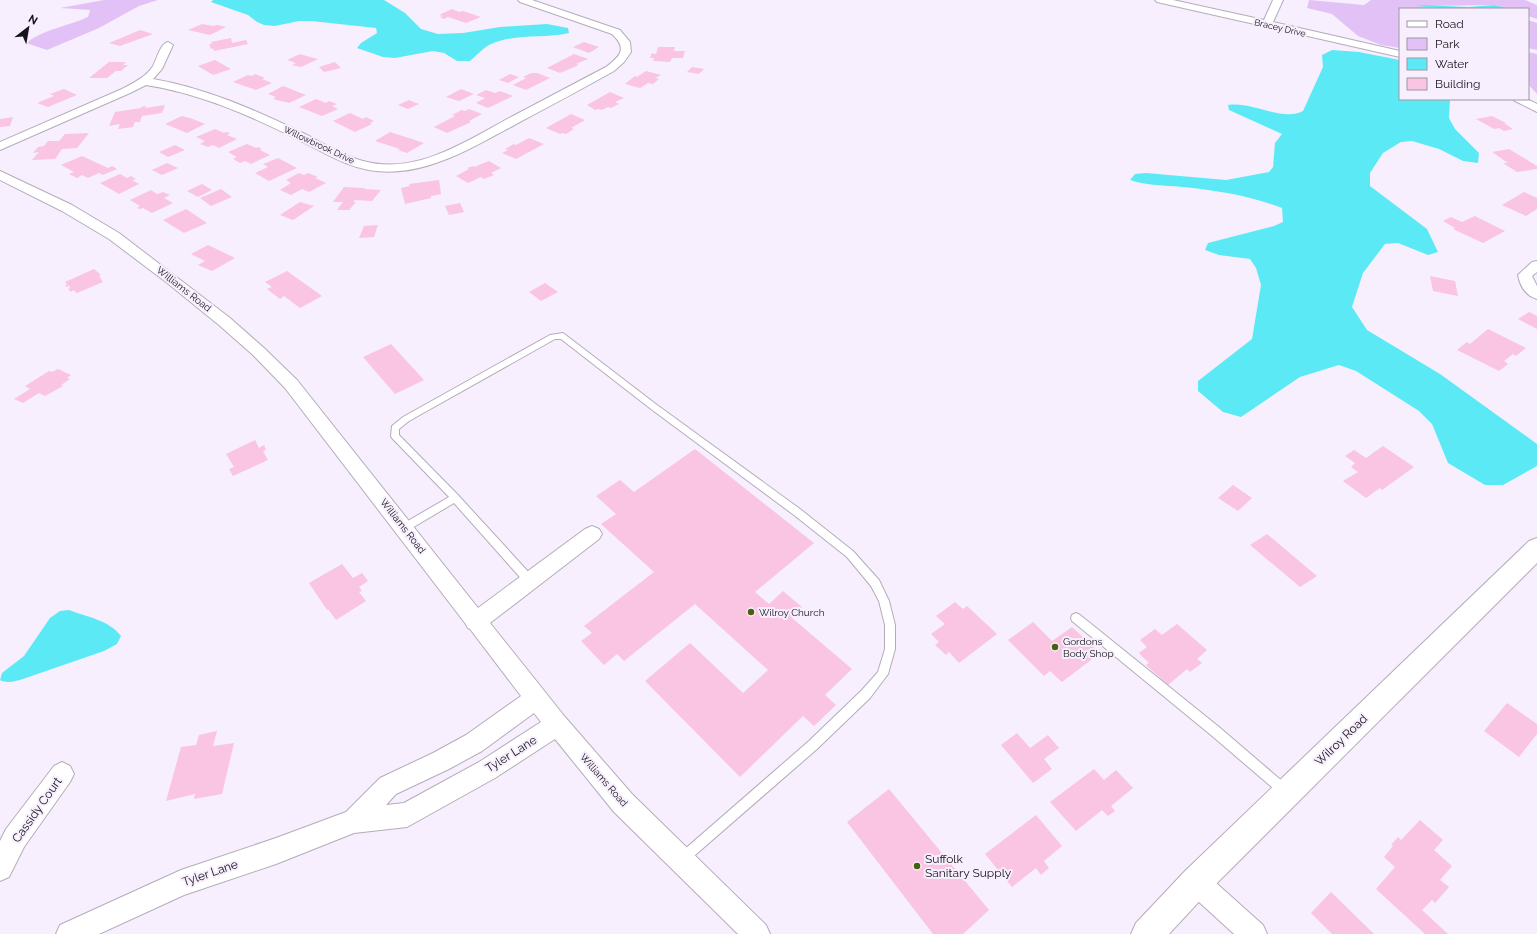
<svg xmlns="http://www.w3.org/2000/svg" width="1537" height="934" font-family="Raleway,sans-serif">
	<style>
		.green { fill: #e2c2f6 }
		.water { fill: #5beaf5 }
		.building { fill: #fac4e3 }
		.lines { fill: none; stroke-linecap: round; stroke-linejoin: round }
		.lane-casing { stroke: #b4acb9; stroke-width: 2 }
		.street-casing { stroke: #b4acb9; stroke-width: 2 }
		.primary-casing { stroke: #b4acb9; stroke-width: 2 }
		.lane { fill: #fff; fill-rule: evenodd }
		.street { fill: #fff; fill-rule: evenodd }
		.primary { fill: #fff; fill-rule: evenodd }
		.poi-dot { fill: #466111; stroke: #f7effd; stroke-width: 1.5 }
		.labels { text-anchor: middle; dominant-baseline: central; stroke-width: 4; stroke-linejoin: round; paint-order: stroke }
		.far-street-label { font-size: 9px; fill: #18151a; stroke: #f7effd }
		.street-label { font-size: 10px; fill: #18151a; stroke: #f7effd }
		.poi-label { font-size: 10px; fill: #18151a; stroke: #f7effd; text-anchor: start }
		.near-street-label { font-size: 12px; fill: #18151a; stroke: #f7effd }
		.near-poi-label { font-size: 12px; fill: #18151a; stroke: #f7effd; text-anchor: start }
	</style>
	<rect width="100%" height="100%" fill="#f7effd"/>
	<g class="green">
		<path d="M104,0h54l-19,6 -40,22 -52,22 -21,-7c18,-14 42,-17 62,-26l2,-7 -30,-2z"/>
		<path d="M1309,0l55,5 7,-5h154l12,5v14l-9,-3v-7h-17l-17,-4 -76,1 33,3h-51v39l-19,-3 -23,-9 -26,-22 -25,-6z"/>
		<path d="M1528,20l9,3v27l-9,-2z"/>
		<path d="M1528,52l9,2v40l-9,-10z"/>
	</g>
	<g class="water">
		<path d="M213,0h171l21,13 16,16 17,5 25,-1 37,-6 47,-3 21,4 1,5c-27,6 -55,0 -80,12 -7,4 -13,11 -19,16h-13l-13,-8 -11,-2 -38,7 -12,-1 -26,-9 4,-5 16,-10 -1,-5 -65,-7h-12l-24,5 -11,-1 -7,-3 -9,-7 -37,-13z"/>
		<path d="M1424,5l44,2 26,-2 17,4h-60l-35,-3z"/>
		<path d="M1332,50l27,2 41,8v39h50l-1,19 6,11 24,24 -1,10 -15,-2 -24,-12 -27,-8 -11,1 -18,11 -13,20v13l57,43 11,23 -10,3 -30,-12 -13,1 -22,29 -11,34 15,23 73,44 97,70v22l-34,19h-18l-37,-22 -16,-39 -13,-13 -63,-40 -17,-6 -39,12 -59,40 -18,-5 -25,-21v-10l54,-42 9,-54 -5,-17 -6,-9 -31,-4 -14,-5 3,-7 66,-17 9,-4 -1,-14c-31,-12 -67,-18 -100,-21 -18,-2 -35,-1 -52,-7l5,-6 11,-1 80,7 43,-8 4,-5 2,-24 7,-9 -53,-24 -1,-5c24,-4 54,17 75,6l20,-44 -1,-12z"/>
		<path d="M69,610c18,7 40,10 52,26l-4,8 -13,7 -81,28c-7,2 -16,5 -23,1l2,-7 22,-17 26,-38 10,-7z"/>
	</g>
	<g class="building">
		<path d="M452,9l7,3 4,-1 18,6 -15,6 -18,-6 -4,2 -4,-2 3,-1 -4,-1z"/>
		<path d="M202,24l11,2 4,-1 9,2 -16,8 -22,-5z"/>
		<path d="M140,30l13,4 -33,12 -11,-3z"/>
		<path d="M231,38l1,5 14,-3 2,4 -34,7 -1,-3 -2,1 -2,-5h3l-1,-2z"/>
		<path d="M584,42l15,5 -10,6 -16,-6z"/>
		<path d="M658,47h17l-1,4h11l-2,7h-11l-2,4 -17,-1 1,-3h-4l2,-5 4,1z"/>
		<path d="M300,54l10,3 8,2 -17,8 -9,-2 4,-2 -9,-3z"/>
		<path d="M574,54l14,5 -12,5 3,1 -19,8 -13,-5z"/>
		<path d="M215,60l16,9 -18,6 -15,-9z"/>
		<path d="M109,62h17l-3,3h5l-7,6h-5l-9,7h-18z"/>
		<path d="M335,62l6,6 -17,4 -5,-5z"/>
		<path d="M692,67l12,2 -5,5 -12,-2z"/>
		<path d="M646,71l15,4 -6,3 4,1 -6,5 -5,-1 -8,5 -15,-4 10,-8 2,1z"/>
		<path d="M531,73h6l13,5 -24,12 -13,-5 13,-7 -3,-1z"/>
		<path d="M255,74l10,4 -3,1 10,4 -16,7 -23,-8 15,-7 4,1z"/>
		<path d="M510,74l9,3 -11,6 -9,-3z"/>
		<path d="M283,86l23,9 -17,8 -16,-4 3,-2 -8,-3z"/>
		<path d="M64,89l13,6 -29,12 -11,-4 17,-7 -4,-2z"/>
		<path d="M461,89l13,5 -15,7 -13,-4z"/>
		<path d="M486,90l9,3 5,-2 13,5 -25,12 -12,-5 9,-5 -9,-3z"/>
		<path d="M610,92l14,6 -9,4 4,2 -8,4 -3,-1 -6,3 -4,-1 -3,1 -8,-5z"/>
		<path d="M316,99l10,4 3,-2 8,3 -5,2 6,3 -16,7 -23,-9z"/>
		<path d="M409,100l10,4 -11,5 -10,-4z"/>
		<path d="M165,105l-3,8 -20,3 -2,6h-5l-2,5 -15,2 2,-5 -11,2 6,-14 26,-4v-1l5,-1 -1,2z"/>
		<path d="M469,109l13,5 -13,7 2,1 -24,11 -13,-6 21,-11 -3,-1 10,-5 3,1z"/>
		<path d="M350,113l13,6 3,-2 8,4 -4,2 2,1 -17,8 -22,-11z"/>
		<path d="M571,114l14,6 -14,8 3,1 -8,5 -4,-1 -2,1 -14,-6z"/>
		<path d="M182,116l11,3 12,5 -18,9 -22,-9z"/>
		<path d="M1492,116l14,7h-2l9,6 -9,2 -5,-3 -5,1 -18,-10z"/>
		<path d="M13,117l-3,9 -10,1v-8z"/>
		<path d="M215,129l9,4 2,-1 4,1 -3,2 10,4 -18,9 -6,-3 -5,2 -8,-3 5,-3 -9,-4z"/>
		<path d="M390,132l34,11 -17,10 -9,-3 2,-1 -25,-8z"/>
		<path d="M89,133l-12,15 -15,1 -7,10 -23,1 7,-8 -6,1 5,-6 6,-1 4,-5h11l6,-7z"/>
		<path d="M529,138l15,6 -28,15 -14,-6 6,-3 -3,-1 9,-5 2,1z"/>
		<path d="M247,144l9,4 2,-1 4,2 -2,1 10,5 -19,9 -6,-3 -5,2 -7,-4 4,-2 -9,-5z"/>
		<path d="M175,145l10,5 -17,7 -9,-5z"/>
		<path d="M1509,149l28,17v3l-20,3 -14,-9h5l-16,-11z"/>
		<path d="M82,156l26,12 4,-2 5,3 -14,6 -4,-2 -11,5 -6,-3 -5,3 -8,-4 5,-2 -13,-7z"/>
		<path d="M278,158l19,10 -28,13 -14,-8 13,-6 -5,-3z"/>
		<path d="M489,161l12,7 -10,5 3,2 -10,4 -3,-2 -13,6 -12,-7 13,-7 -2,-1 6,-2 1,1z"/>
		<path d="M167,163l11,5 -16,7 -10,-5z"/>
		<path d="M299,173l5,2 4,-2 10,4 -3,1 11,5 -17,9 -7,-3 -11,6 -11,-5 11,-7 -5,-3z"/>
		<path d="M120,174l7,4 4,-2 5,3 -4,1 7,4 -20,10 -19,-11z"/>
		<path d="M439,180l2,14 -10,2v2l-26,6 -4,-16 9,-2 -1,-2z"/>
		<path d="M202,184l10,6 -14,7 -11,-6z"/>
		<path d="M344,187l21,1 -1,1 17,1 -9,11 -17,-1 -2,2h3l-7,8h-12l6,-8h-10z"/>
		<path d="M221,189l11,8 -21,9 -11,-8z"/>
		<path d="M151,190l6,4 6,-2 7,3 -6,3 9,5 -21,10 -9,-5 -3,1 -3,-1 3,-2 -10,-6z"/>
		<path d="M1524,192l13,6v11l-11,7 -24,-11z"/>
		<path d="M300,202l14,4 -21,14 -13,-5z"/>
		<path d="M460,203l4,9 -15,3 -4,-9z"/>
		<path d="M186,209l21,14 -23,10 -21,-13z"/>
		<path d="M1475,216l30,15 -22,12 -30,-14 2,-1 -12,-7 8,-4 11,5z"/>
		<path d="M378,225l-4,12 -15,1 5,-12z"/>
		<path d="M208,245l27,13 -23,13 -14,-6 7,-4 -14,-7z"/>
		<path d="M94,269l7,6 -2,1 4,6 -26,11 -4,-3 -2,2 -3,-3 2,-1 -1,-3 -2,2 -2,-1 2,-2 -2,-2z"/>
		<path d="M287,271l35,25 -22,12 -16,-12 -4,3 -13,-10 5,-2 -7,-5z"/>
		<path d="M1430,276l25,5 3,15 -25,-5z"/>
		<path d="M545,283l13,9 -17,9 -12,-9z"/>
		<path d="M1529,312l8,4v13l-19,-10z"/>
		<path d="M1488,329l38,19 -10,8 -3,-2 -9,7 4,3 -9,7 -42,-21 10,-8 3,2z"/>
		<path d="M391,344l33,36 -29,14 -32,-37z"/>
		<path d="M58,369l13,6 -4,3 3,1 -9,6 2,1 -18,10 -6,-3 -16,10 -9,-4 16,-10 -5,-3 24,-15 3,1z"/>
		<path d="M255,440l4,8 5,-3 2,5 -3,1 5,9 -35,16 -4,-7 5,-2 -8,-13z"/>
		<path d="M1383,446l31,21 -32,23 -2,-2 -14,10 -23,-17 15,-9 -7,-5 4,-4 -10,-7 9,-6 12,8z"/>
		<path d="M695,449l119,94 -59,49 14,12 14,-13 19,16 -11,10 61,52 -27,26 11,10 -22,21 -11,-10 -63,61 -95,-96 45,-38 53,50 25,-23 -73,-66 -71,57 -7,-7 -13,11 -23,-24 11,-8 -8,-7 70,-54 -53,-48 15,-10 -20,-18 24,-16 14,12z"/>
		<path d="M1233,485l19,13 -14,13 -20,-13z"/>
		<path d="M1267,534l50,42 -17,11 -50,-42z"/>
		<path d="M342,564l11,14 9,-5 6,8 -9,6 3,4 -3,1 7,9 -30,19 -8,-11 -1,1 -18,-27z"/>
		<path d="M955,602l8,7 4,-3 30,28 -38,29 -10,-11 -3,3 -11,-10 4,-3 -8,-8 14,-10 -9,-8z"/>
		<path d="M1033,622l19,19 20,-14 28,26 -38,29 -12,-11 -6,5 -36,-36z"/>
		<path d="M1177,624l30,26 -10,9 5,4 -12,9 -3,-3 -19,16 -22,-20 3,-2 -10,-10 8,-6 -7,-7 15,-11 7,6z"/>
		<path d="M1507,703l30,21v10l-18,23 -35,-26z"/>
		<path d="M217,731l-4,15 21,-3 -12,51 -28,5 1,-5 -29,7 15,-54 15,-2 3,-10z"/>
		<path d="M1017,733l13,15 18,-13 11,13 -15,11 8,10 -19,14 -32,-38z"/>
		<path d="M1094,769l10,11 12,-10 17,18 -22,18 4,5 -7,5 -6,-6 -26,21 -26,-29z"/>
		<path d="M889,789l100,121 -26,24h-30l-86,-112z"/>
		<path d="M1036,815l26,31 -18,15 5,7 -8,7 -5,-7 -24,19 -27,-33z"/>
		<path d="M1420,820l23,20 -9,10 18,16 -12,14 9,7 -14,16 -3,-3 -10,10 26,24h-23l-49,-45 19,-22 -11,-10 9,-11 -2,-1 7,-8 3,3z"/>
		<path d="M1331,892l43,42h-42l-21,-21z"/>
	</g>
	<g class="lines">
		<g class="lane-casing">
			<g id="lane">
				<path d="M563,333l94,72 143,104 53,42 26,29 10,21 6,24v24l-7,25 -18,24 -53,51 -131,114 -4,2 -4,-2 -2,-4 2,-4 131,-114 53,-51 16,-18 7,-23v-24l-6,-24 -8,-15 -24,-29 -53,-42 -143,-106 -90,-70h-6l-146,82 -10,8v6l59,60 75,82 1,3 -1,3 -4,1 -4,-1 -71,-80 -47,28h-6l-2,-3 2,-3 48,-28 -57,-59 -1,-2 1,-10 11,-9 147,-82z"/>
				<path d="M1076,613l4,2 139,112 70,60 2,4 -2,4 -4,2 -4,-2 -70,-60 -139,-114 -1,-3 1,-3z"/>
			</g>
		</g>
		<g class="street-casing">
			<g id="street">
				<path d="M518,0h14l88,30 10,12 1,10 -7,10 -10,9c-32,18 -64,35 -96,52 -52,28 -109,65 -170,41 -19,-7 -36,-18 -55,-27 -47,-23 -95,-44 -147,-52l-16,8 -130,57v-8l122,-53c11,-6 24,-12 31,-23 4,-7 7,-22 15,-24l5,3 -11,24 -9,10c52,9 100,30 148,53 20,10 40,23 62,29 54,15 105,-21 150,-45 31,-16 62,-33 93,-49 14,-11 22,-18 6,-33l-92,-32z"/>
				<path d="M1155,0h18l91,20 9,-20h10l-10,22 127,29v6l-243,-55z"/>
				<path d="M1513,99h14l10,5v8l-22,-11z"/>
				<path d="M0,171l72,34 47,28 111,85 34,30 33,32 181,228 107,-79 7,-3 7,3 3,5 -3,5 -109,84 75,94 67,77 134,131 4,9h-32l-124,-122 -59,-73 -60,39 -88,49 -53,6 -78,31 -92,31 -85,39h-43l4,-9 121,-55 95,-32 70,-26 34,-34 53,-25 33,-18 55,-39 -51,-67 -2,-1 -3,-5 -180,-235 -32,-33 -34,-30 -53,-43 -57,-43 -47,-28 -62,-31zM534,713l7,9 -62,40 -75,41 -18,2 10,-11 53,-25 33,-18z"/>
				<path d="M1537,261v11l-5,4 5,10v13c-11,-3 -17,-13 -19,-24l14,-13z"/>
				<path d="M62,762l8,4 4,8 -4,8 -46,65 -15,30 -9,4v-40l6,-12 48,-63z"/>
				<path d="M1196,869l9,4 58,52 4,9h-33l-47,-43 -4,-9 4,-9z"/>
			</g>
		</g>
		<g class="primary-casing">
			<path id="primary" d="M1537,538v25l-330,330 -38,41h-38l5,-11 49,-52 344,-330z"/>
		</g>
		<use href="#lane" class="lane"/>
		<use href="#street" class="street"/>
		<use href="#primary" class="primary"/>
	</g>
	<g class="poi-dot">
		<circle cx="751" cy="612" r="4"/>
		<circle cx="1055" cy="647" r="4"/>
		<circle cx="917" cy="866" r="4"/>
	</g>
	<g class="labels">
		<g class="far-street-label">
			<text transform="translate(1280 28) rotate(13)">Bracey Drive</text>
			<text transform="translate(319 145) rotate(25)">Willowbrook Drive</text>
		</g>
		<g class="street-label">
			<text transform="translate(184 289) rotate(38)">Williams Road</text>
			<text transform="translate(403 526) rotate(52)">Williams Road</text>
			<text transform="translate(604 780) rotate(49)">Williams Road</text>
		</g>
		<g class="poi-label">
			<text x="759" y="612">Wilroy Church</text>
			<text x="1063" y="641">Gordons<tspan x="1063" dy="12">Body Shop</tspan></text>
		</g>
		<g class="near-street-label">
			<text transform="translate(1341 740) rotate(-44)">Wilroy Road</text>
			<text transform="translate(511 754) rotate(-32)">Tyler Lane</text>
			<text transform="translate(37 810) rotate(-55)">Cassidy Court</text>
			<text transform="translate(210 873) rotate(-19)">Tyler Lane</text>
		</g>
		<g class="near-poi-label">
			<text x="925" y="859">Suffolk<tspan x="925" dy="14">Sanitary Supply</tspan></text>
		</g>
	</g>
	<rect x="1399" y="8" width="130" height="92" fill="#f7effd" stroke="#9e98a2"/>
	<rect x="1407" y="21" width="20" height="6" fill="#ffffff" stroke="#9e98a2"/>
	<text x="1435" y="28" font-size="12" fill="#18151a">Road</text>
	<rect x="1407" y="38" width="20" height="12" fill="#e2c2f6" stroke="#9e98a2"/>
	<text x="1435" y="48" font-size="12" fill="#18151a">Park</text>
	<rect x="1407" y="58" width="20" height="12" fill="#5beaf5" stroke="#9e98a2"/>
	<text x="1435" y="68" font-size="12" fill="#18151a">Water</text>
	<rect x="1407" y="78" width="20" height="12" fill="#fac4e3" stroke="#9e98a2"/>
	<text x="1435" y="88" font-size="12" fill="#18151a">Building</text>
	<g transform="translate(28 28) rotate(31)" stroke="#f7effd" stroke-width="3" paint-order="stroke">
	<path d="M0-3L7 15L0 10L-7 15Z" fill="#18151a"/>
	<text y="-6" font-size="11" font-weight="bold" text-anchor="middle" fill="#18151a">N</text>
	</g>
</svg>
